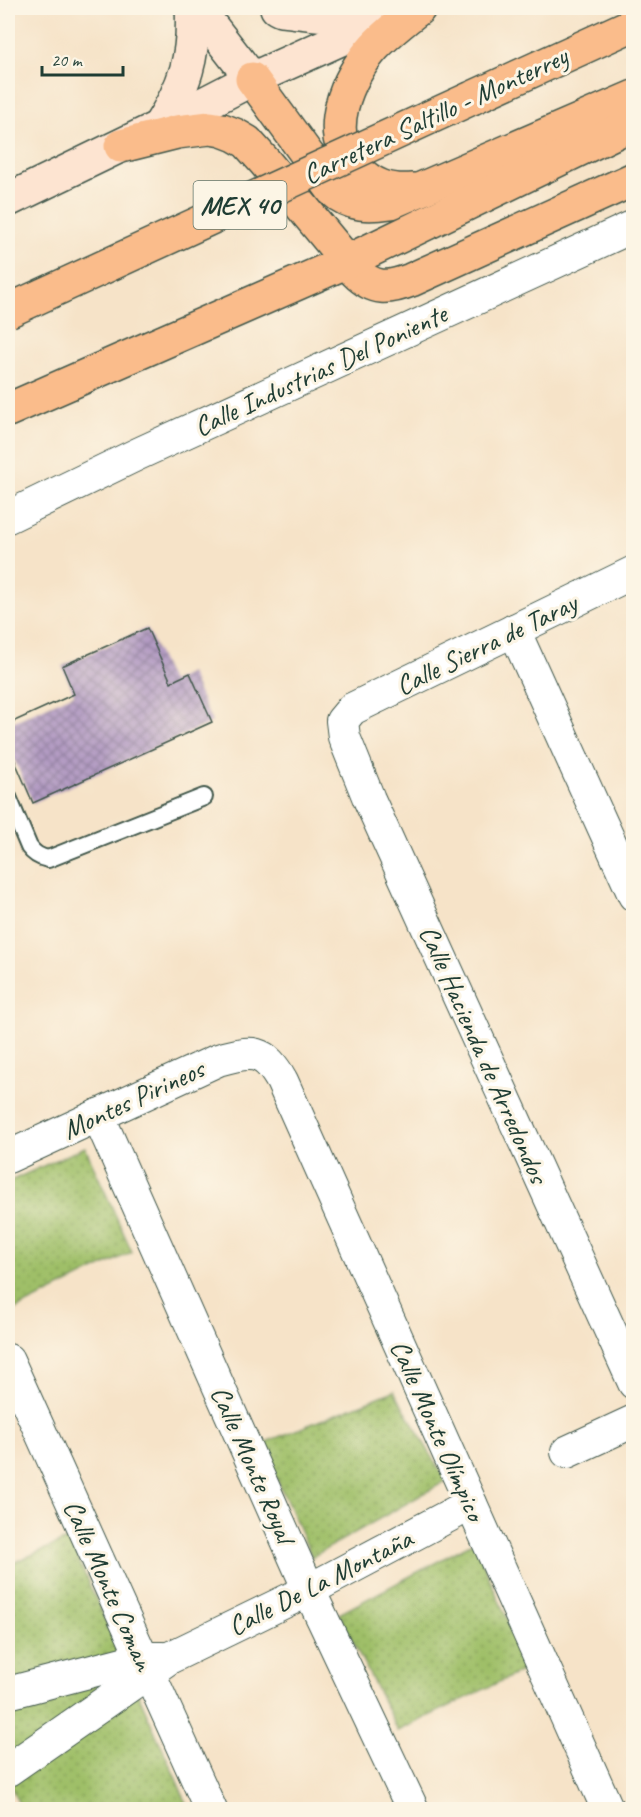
<svg xmlns="http://www.w3.org/2000/svg" width="641" height="1817" font-family="Caveat,sans-serif">
	<style>
		.grass { fill: url(#grass-dots); stroke: #5f7e4e; stroke-width: 1.5 }
		.building { fill: url(#building-cross-hatch) }
		.lines { fill: none; stroke-linecap: round; stroke-linejoin: round }
		.lane-casing { stroke: #3f564a; stroke-width: 20 }
		.street-casing { stroke: #3f564a; stroke-width: 34 }
		.secondary-casing { stroke: #3f564a; stroke-width: 36 }
		.primary-casing { stroke: #3f564a; stroke-width: 36 }
		.lane { stroke: #fff; stroke-width: 16 }
		.street { stroke: #fff; stroke-width: 32 }
		.secondary { stroke: #fde4d1; stroke-width: 33 }
		.primary { stroke: #fabc8b; stroke-width: 33 }
		.primary-bridge-casing { stroke: #3f564a; stroke-width: 36; stroke-linecap: butt }
		.primary-bridge { stroke: #fabc8b; stroke-width: 33 }
		.labels { text-anchor: middle; dominant-baseline: central; stroke-width: 6; stroke-linejoin: round; paint-order: stroke }
		.shield { fill: #fcf5e5; stroke: #617469; stroke-width: 1.5 }
		.shield-label { font-size: 27px; font-weight: bold; fill: #1f3d34 }
		.street-label { font-size: 28px; fill: #1f3d34; stroke: #fcf5e5 }
	</style>
	<defs>
		<pattern id="grass-dots" width="8" height="8" patternUnits="userSpaceOnUse" patternTransform="scale(1.5)"><rect width="8" height="8" fill="#9fbf67"/><path d="M2 2h.1M6 6h.1" fill="none" stroke="#819c56" stroke-width="1.8" stroke-linecap="round"/></pattern>
		<pattern id="building-cross-hatch" width="8" height="8" patternUnits="userSpaceOnUse" patternTransform="scale(1.5)"><rect width="8" height="8" fill="#b39bc3"/><path d="M0 0l8 8M0 8l8-8" fill="none" stroke="#91809f"/></pattern>
	</defs>
	<rect width="100%" height="100%" fill="#fcf5e5"/>
	<filter id="ink" filterUnits="userSpaceOnUse"><feTurbulence type="fractalNoise" baseFrequency=".0167" numOctaves="2"/><feDisplacementMap in="SourceGraphic" scale="12" xChannelSelector="R" yChannelSelector="G"/><feConvolveMatrix kernelMatrix="1 2 1 2 8 2 1 2 1" color-interpolation-filters="sRGB"/></filter>
	<filter id="wash" filterUnits="userSpaceOnUse"><feTurbulence type="fractalNoise" baseFrequency=".008" numOctaves="4" result="noise"/><feDisplacementMap in="SourceGraphic" scale="24" xChannelSelector="R" yChannelSelector="G"/><feGaussianBlur stdDeviation="1.35" result="paint"/><feColorMatrix in="noise" values="0 0 0 0 0 0 0 0 0 0 0 0 0 0 0 0 0 1.4 0 .05"/><feComposite in="paint" operator="in"/></filter>
	<g filter="url(#wash)">
		<rect width="100%" height="100%" fill="#f6e3c8"/>
		<g class="grass">
			<path d="M85,1147l47,105 -124,61v-131z"/>
			<path d="M394,1391l52,90 -134,76 -51,-113z"/>
			<path d="M69,1539l119,267 -9,4 -158,-1 -13,-30v-214z"/>
			<path d="M474,1542l54,126 -130,63 -59,-117z"/>
		</g>
		<g id="blocks">
			<path class="building" d="M147,628l24,54 19,-9 22,49 -179,81 -25,-58v-21l66,-30 -12,-28z"/>
		</g>
	</g>
	<g filter="url(#ink)">
		<use href="#blocks" fill-opacity="0" stroke="#3f564a" stroke-width="1.5"/>
		<g class="lines">
			<g class="lane-casing">
				<path id="lane" d="M8,797l21,50c5,7 10,10 19,12l156,-62"/>
			</g>
			<g class="street-casing">
				<g id="street">
					<path d="M8,517l130,-63 496,-228"/>
					<path d="M634,572l-282,137 -10,12 2,16 25,62 265,584"/>
					<path d="M514,630l120,265"/>
					<path d="M98,1115l211,475 104,220"/>
					<path d="M8,1157l210,-97c34,-10 46,-11 64,21l326,729"/>
					<path d="M8,1360l203,450"/>
					<path d="M567,1452l67,-31"/>
					<path d="M8,1693l134,-35h20"/>
					<path d="M8,1770l161,-112 140,-68 162,-86"/>
				</g>
			</g>
			<g class="secondary-casing">
				<g id="secondary">
					<path d="M197,8l55,71"/>
					<path d="M277,8l4,2c33,3 66,10 98,2"/>
					<path d="M159,127c26,-41 36,-71 33,-119"/>
					<path d="M8,200l151,-73 93,-48 157,-71"/>
				</g>
			</g>
			<g class="primary-casing">
				<g id="primary">
					<path d="M252,79l81,111c17,16 37,15 58,12l243,-105"/>
					<path d="M472,98l162,-74"/>
					<path d="M121,146l56,-14 33,-4 12,2 13,5 12,7 18,20 91,110c18,18 32,17 55,8l223,-101"/>
					<path d="M413,190c-24,2 -41,-4 -58,-22 -33,-34 -8,-91 19,-121 13,-14 30,-27 45,-39"/>
					<path d="M8,410l340,-149 286,-138"/>
				</g>
			</g>
			<use href="#lane" class="lane"/>
			<use href="#street" class="street"/>
			<use href="#secondary" class="secondary"/>
			<use href="#primary" class="primary"/>
			<g class="primary-bridge-casing">
				<path id="primary-bridge" d="M8,311l464,-213"/>
			</g>
			<use href="#primary-bridge" class="primary-bridge"/>
		</g>
	</g>
	<g class="labels">
		<rect class="shield" x="193.5" y="181" width="93" height="48" rx="4.5"/>
		<g class="shield-label">
			<text x="240" y="205">MEX 40</text>
		</g>
		<g class="street-label">
			<text transform="translate(435 115) rotate(-25)">Carretera Saltillo - Monterrey</text>
			<text transform="translate(320 370) rotate(-25)">Calle Industrias Del Poniente</text>
			<text transform="translate(486 644) rotate(-26)">Calle Sierra de Taray</text>
			<text transform="translate(484 1054) rotate(66)">Calle Hacienda de Arredondos</text>
			<text transform="translate(133 1099) rotate(-25)">Montes Pirineos</text>
			<text transform="translate(438 1430) rotate(66)">Calle Monte Olímpico</text>
			<text transform="translate(253 1464) rotate(66)">Calle Monte Royal</text>
			<text transform="translate(320 1582) rotate(-27)">Calle De La Montaña</text>
			<text transform="translate(109 1585) rotate(66)">Calle Monte Coman</text>
		</g>
	</g>
	<rect width="641" height="1817" fill="none" stroke="#fcf5e5" stroke-width="30"/>
	<path d="M42 66v9h81v-9" fill="none" stroke="#1f3d34" stroke-width="3"/>
	<text x="51" y="66" font-size="18" fill="#1f3d34" stroke="#fcf5e5" stroke-width="4.5" paint-order="stroke">20 m</text>
</svg>
